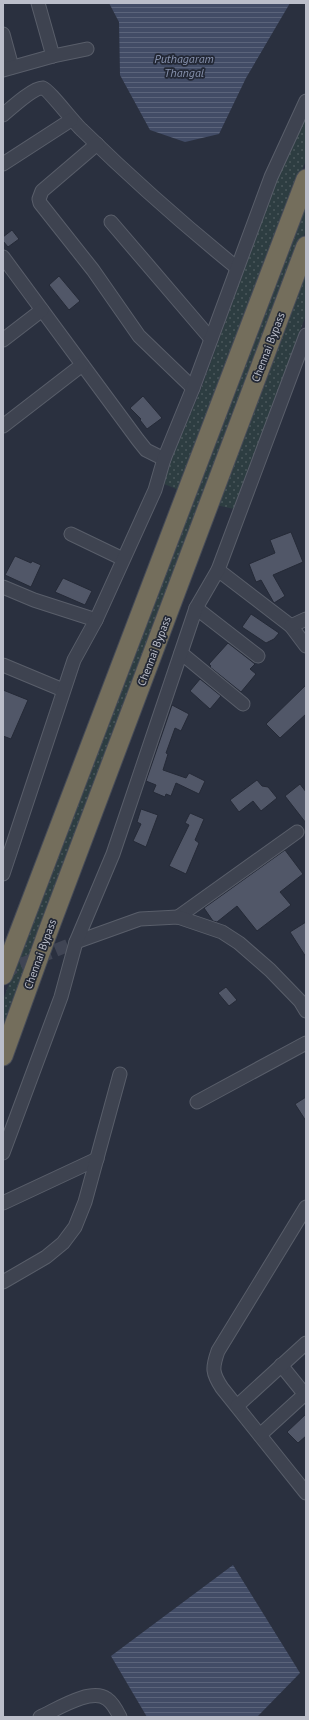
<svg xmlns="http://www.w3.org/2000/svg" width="309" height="1720" font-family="'PT Sans',sans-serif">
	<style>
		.grass { fill: url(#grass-dots) }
		.water { fill: url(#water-rules) }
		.building { fill: #515768; stroke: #252a37 }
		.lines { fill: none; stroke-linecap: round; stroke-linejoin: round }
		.minor-tunnel { stroke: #404554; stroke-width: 13; stroke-dasharray: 13 6; stroke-linecap: butt }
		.minor-casing { stroke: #595e6a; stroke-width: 15 }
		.highway-casing { stroke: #464b57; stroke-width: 21 }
		.minor { stroke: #3e4350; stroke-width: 13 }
		.highway { stroke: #746e5c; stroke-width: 19 }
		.labels { text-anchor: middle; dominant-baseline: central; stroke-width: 3.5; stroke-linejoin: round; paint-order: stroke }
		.street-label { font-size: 11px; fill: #bbbeca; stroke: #232835 }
		.water-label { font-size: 12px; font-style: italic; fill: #8691ad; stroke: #232835 }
	</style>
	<defs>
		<pattern id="grass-dots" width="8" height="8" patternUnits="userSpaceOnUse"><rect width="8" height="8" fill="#2d3d41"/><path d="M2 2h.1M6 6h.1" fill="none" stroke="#4a575b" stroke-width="1.8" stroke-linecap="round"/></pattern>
		<pattern id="water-rules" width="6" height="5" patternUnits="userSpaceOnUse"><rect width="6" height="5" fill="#424c66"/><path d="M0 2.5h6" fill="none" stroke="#5b647b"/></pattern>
	</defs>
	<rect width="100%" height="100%" fill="#2a303f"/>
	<g class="grass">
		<path d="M306,116v44l-127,330 -15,-6 8,-26 29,-69 76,-209z"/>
		<path d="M306,196v34l-158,413 -145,393v-36z"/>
		<path d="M306,265v50l-72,194 -18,-4z"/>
	</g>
	<g class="water">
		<path d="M109,3h181l-44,75 -27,56 -34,8 -35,-12 -30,-55 -1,-53z"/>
		<path d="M233,1565l67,108 -43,44h-110l-36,-61z"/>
	</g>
	<g class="building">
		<path d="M12,230l7,9 -11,8 -5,-6v-4z"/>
		<path d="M59,276l21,25 -11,9 -20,-25z"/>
		<path d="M143,396l19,22 -15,11 -7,-9 1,-1 -11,-11z"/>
		<path d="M291,532l12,30 -30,13 12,21 -11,7 -13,-23 -5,2 -7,-18 26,-11 -5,-13z"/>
		<path d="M15,556l16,7 1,-2 9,4 -10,22 -26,-12z"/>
		<path d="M63,578l29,13 -7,14 -30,-13z"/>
		<path d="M251,614l28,19 -5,6 -8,4 -24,-16z"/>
		<path d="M228,643l27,21 -5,5 6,5 -15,18 -31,-25 1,-1 -2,-2z"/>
		<path d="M200,679l21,17 -11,13 -20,-18z"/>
		<path d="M306,685v29l-26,24 -14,-14z"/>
		<path d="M3,690l25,10 -17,39 -8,-3z"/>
		<path d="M172,705l17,9 -8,17 -6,-3 -9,25 2,1 -5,16 23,8 3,-5 16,8 -6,13 -23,-11 -5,13 -5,-2 -1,3 -12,-5 3,-7 -10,-4z"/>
		<path d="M257,780l5,6 6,1 9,11 -16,13 -8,-10 -14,11 -9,-12z"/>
		<path d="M300,784l6,8v31l-21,-27z"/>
		<path d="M141,809l17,6 -12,32 -13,-6 8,-17 -4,-2z"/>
		<path d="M190,813l14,6 -9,21 4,3 -13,31 -17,-8 20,-41 -4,-2z"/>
		<path d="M285,850l18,24 -23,18 11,13 -34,26 -20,-25 -20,16 -4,-1 -9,-13z"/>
		<path d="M306,922v35l-16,-25z"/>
		<path d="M226,987l11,13 -8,6 -11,-13z"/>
		<path d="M306,1097v24l-11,-17z"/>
		<path d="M306,1414v22l-8,7 -11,-11z"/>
	</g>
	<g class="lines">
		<path class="minor-tunnel" d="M3,972l73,-30"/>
		<g class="minor-casing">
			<g id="minor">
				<path d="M38,3l15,53"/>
				<path d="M3,34l9,33"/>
				<path d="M3,70l50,-14 34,-7"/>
				<path d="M3,115c7,-6 31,-28 40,-27 6,2 31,35 39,42 50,49 101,94 155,138"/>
				<path d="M97,144l-55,47 -3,8 1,4 53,67 46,66 54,52"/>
				<path d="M3,164l68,-44"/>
				<path d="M111,222l100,117"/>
				<path d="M3,257l135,183 8,10 18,9"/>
				<path d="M3,340l39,-30"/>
				<path d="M3,426l79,-61"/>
				<path d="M71,534l52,25"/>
				<path d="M218,570l73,56 15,20"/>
				<path d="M3,587l31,13 62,20"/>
				<path d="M196,608l62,48"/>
				<path d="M291,626l15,-7"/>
				<path d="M181,653l62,51"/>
				<path d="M3,665l60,25"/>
				<path d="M3,874l71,-214 22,-40 59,-130 9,-31 29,-71 78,-211 35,-76"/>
				<path d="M178,917l119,-85"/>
				<path d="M76,942l64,-23 38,-2 44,15 17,11 31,27 30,31 6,10"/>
				<path d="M197,1102l109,-59"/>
				<path d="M3,1153l58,-156 15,-55 37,-88 83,-246 22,-38 88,-235"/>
				<path d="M3,1203l94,-44"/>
				<path d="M306,1207l-88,144c-6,17 -6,22 4,37l84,105"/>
				<path d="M3,1282l43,-25 17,-14 12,-16 10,-25 35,-128"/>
				<path d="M281,1365l25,31"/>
				<path d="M237,1406l69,-63"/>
				<path d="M260,1435l46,-42"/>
				<path d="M40,1717c16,-7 51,-30 67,-18 6,4 10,12 13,18"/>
			</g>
		</g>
		<g class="highway-casing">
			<g id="highway">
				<path d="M3,975l303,-796"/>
				<path d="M3,1056l44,-122 259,-688"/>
			</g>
		</g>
		<use href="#minor" class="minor"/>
		<use href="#highway" class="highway"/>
	</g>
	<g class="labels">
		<g class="street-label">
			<text transform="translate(268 347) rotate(-69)">Chennai Bypass</text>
			<text transform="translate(154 651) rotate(-69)">Chennai Bypass</text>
			<text transform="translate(40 954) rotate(-70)">Chennai Bypass</text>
		</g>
		<g class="water-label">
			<text x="184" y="58">Puthagaram<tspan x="184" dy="14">Thangal</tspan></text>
		</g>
	</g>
	<rect width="309" height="1720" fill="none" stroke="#bbbeca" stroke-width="8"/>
</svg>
